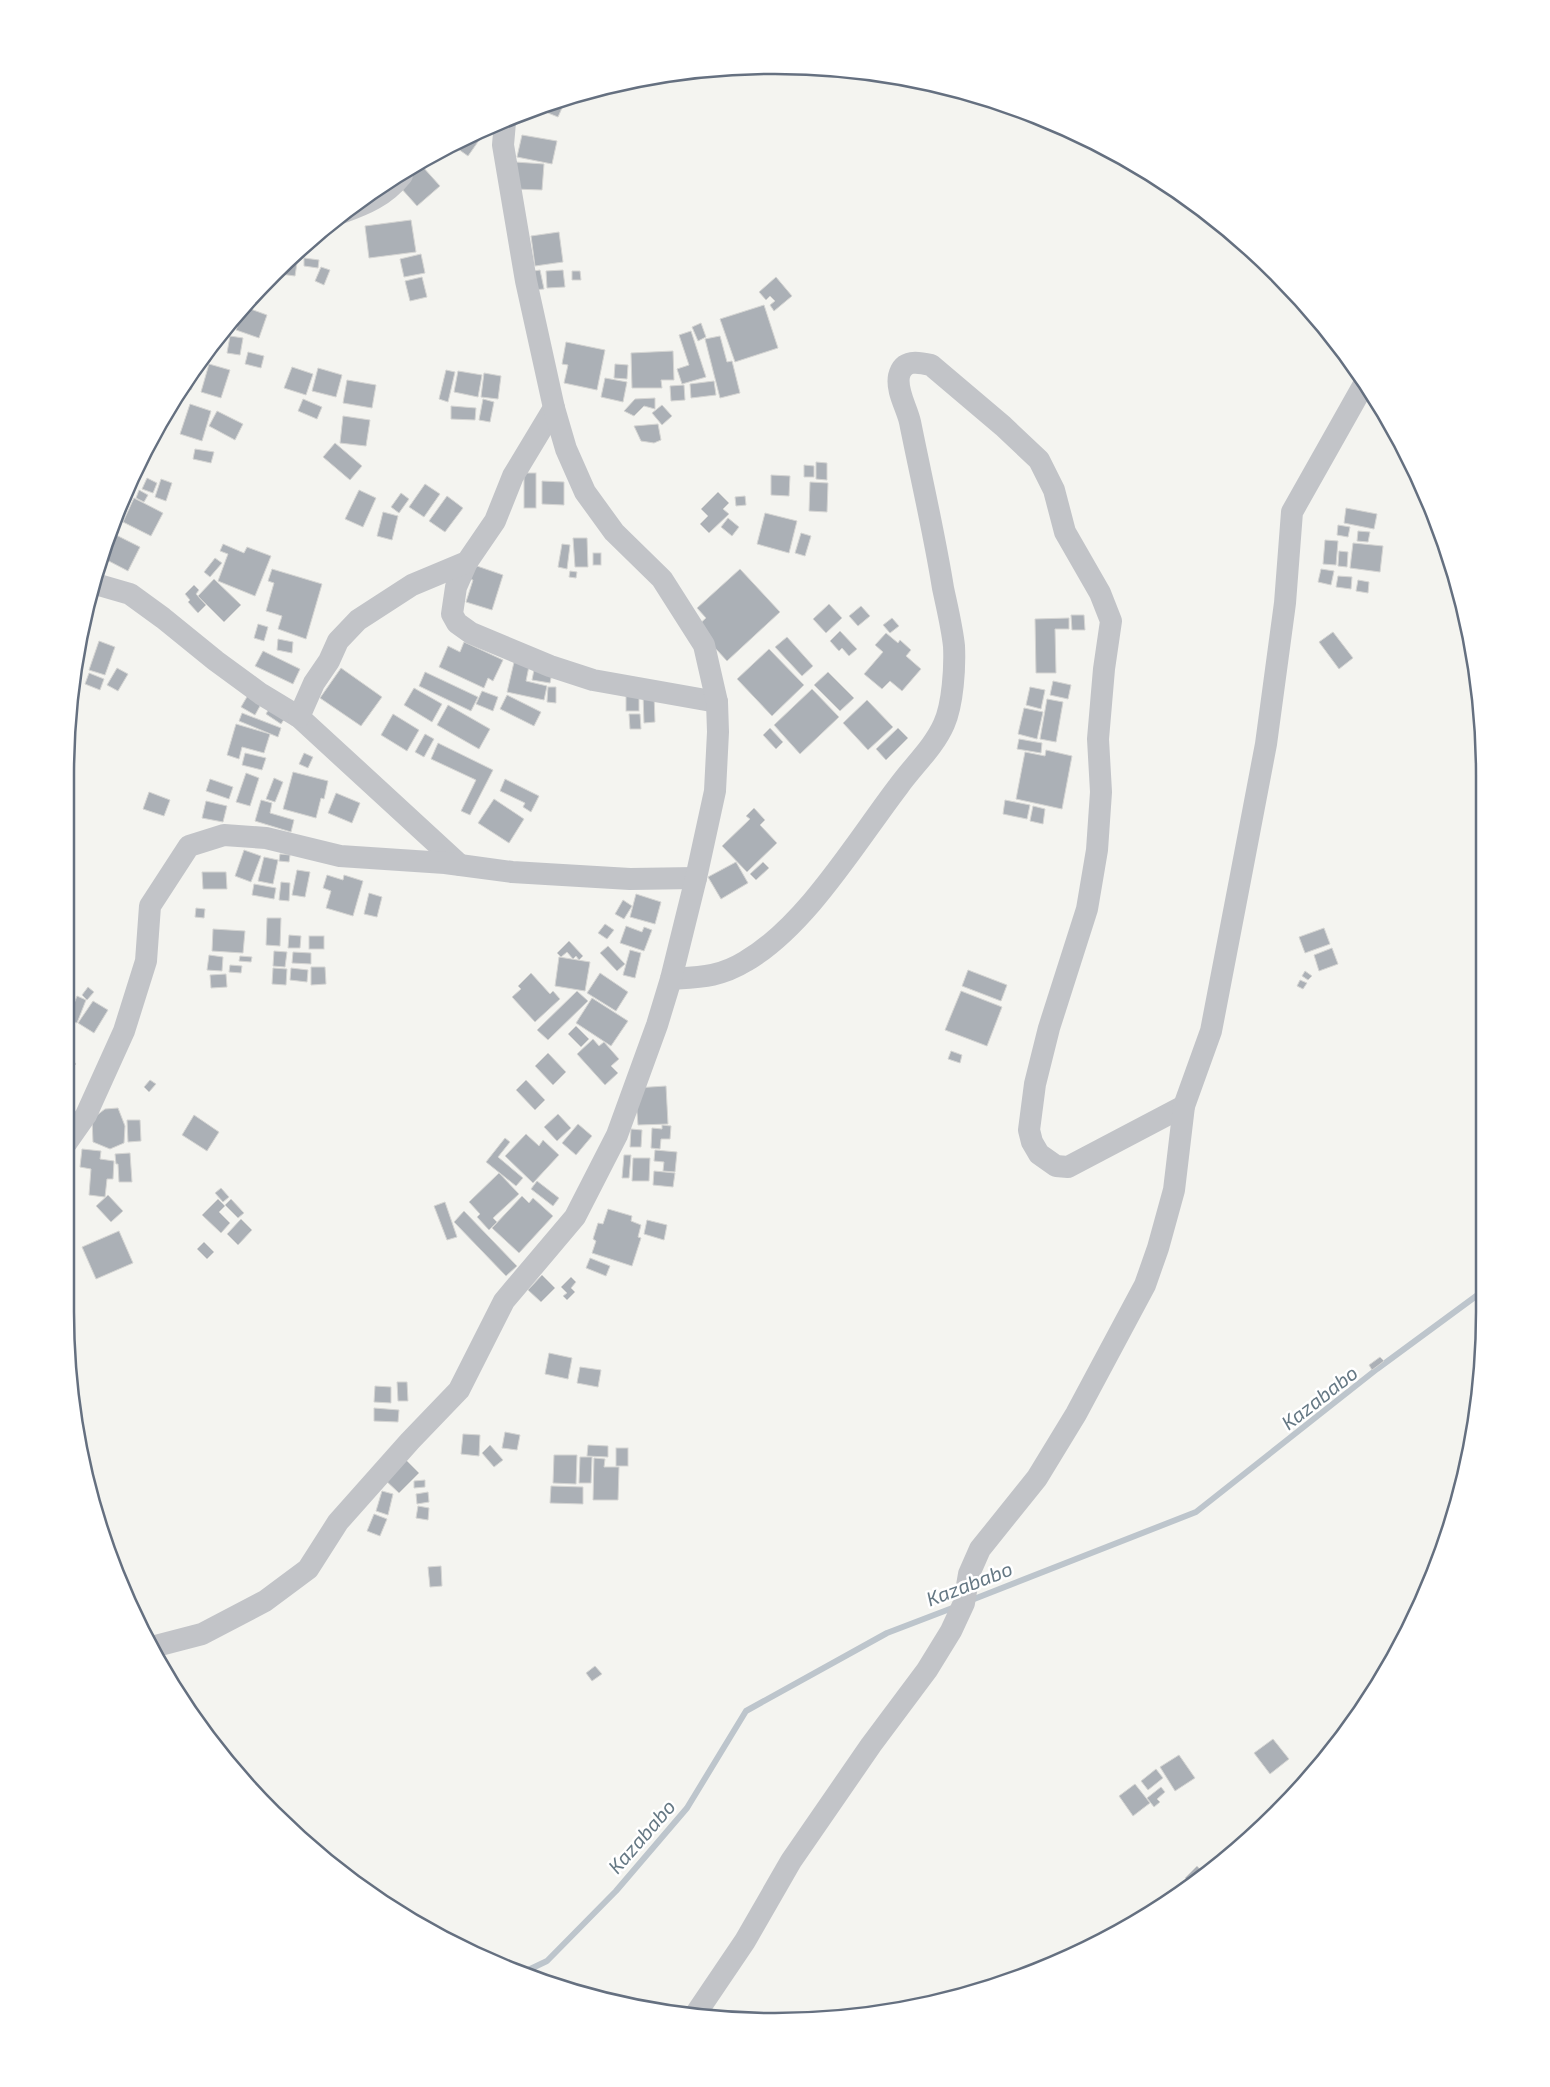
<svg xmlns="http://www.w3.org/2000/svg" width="1550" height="2087" font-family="'Exo 2',sans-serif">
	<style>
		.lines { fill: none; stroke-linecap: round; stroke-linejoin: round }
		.stream { stroke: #bdc5cc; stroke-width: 6 }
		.building { fill: #abb0b6; stroke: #d5d5d3 }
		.street { stroke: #c2c4c8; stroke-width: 22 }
		.labels { text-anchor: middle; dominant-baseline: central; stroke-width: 5; stroke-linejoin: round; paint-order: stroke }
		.water-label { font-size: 20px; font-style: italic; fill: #657884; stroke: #fff }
		.rim { fill: none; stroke: #657080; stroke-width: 2.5 }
	</style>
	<rect width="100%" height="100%" fill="#f4f4f0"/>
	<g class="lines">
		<g class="stream">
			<path d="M969,1601l227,-89 181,-143 106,-78"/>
			<path d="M526,1971l21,-10 69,-70 71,-83 59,-97 141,-78 68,-26"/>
		</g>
	</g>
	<g class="building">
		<path d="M566,99l-8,18 -20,-8z"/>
		<path d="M487,129l-19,27 -17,-12 10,-6z"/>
		<path d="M522,135l35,6 -5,23 -35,-7z"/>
		<path d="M515,162l29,2 -2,26 -28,-1z"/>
		<path d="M422,166l18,20 -23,20 -17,-19z"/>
		<path d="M411,220l5,32 -47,6 -4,-32z"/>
		<path d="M559,232l4,30 -28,4 -4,-30z"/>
		<path d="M299,250l-4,26 -15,-2 1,-8z"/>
		<path d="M421,254l4,19 -21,4 -4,-18z"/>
		<path d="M304,258l15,2 -1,8 -14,-2z"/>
		<path d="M321,267l9,3 -6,15 -9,-4z"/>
		<path d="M540,270l4,19 -12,1 -4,-18z"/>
		<path d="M563,270l2,17 -18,1 -1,-17z"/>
		<path d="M572,271h8l1,9h-9z"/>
		<path d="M422,277l5,20 -17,4 -5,-20z"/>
		<path d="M776,277l16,19 -18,15 -4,-6 5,-4 -5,-5 -4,4 -7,-8z"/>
		<path d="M764,305l14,43 -43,14 -15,-43z"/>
		<path d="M245,307l22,8 -8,23 -23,-8z"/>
		<path d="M701,323l5,14 -8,4 -6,-14z"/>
		<path d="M691,331l15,46 -24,7 -5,-15 12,-4 -10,-30z"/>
		<path d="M224,333l-14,29 -7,-4z"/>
		<path d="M230,336l13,2 -3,17 -13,-2z"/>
		<path d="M720,336l7,26 5,-1 8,32 -20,5 -15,-59z"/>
		<path d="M566,342l39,8 -8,40 -33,-7 4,-18 -6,-1z"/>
		<path d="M673,351l1,29h-13l1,8h-30l-1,-35z"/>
		<path d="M248,352l16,4 -3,12 -16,-4z"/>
		<path d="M200,362l-3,12 -6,-2z"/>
		<path d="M209,364l21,6 -9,28 -20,-6z"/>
		<path d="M615,364l13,1 -1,14 -13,-1z"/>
		<path d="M292,367l21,7 -7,21 -22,-7z"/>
		<path d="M318,368l24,7 -6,22 -24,-6z"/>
		<path d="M446,370l9,2 -7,30 -9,-3z"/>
		<path d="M458,371l24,4 -4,22 -24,-5z"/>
		<path d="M484,373l17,3 -3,23 -17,-2z"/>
		<path d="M188,376l7,4 -4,10 -9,-5z"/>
		<path d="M605,378l22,4 -4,20 -22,-5z"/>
		<path d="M347,380l29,5 -4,23 -29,-5z"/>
		<path d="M714,381l2,14 -25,3 -1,-14z"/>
		<path d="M684,385l1,15 -14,1 -1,-15z"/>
		<path d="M655,398v11l-11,-3 -10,10 -10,-5 11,-12z"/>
		<path d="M303,399l19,8 -5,12 -19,-8z"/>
		<path d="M483,399l11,3 -4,20 -11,-2z"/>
		<path d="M190,404l21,7 -9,30 -22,-7z"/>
		<path d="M662,405l10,11 -10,9 -10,-12z"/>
		<path d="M451,406l25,2 -1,12 -24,-1z"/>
		<path d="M217,411l26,13 -8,16 -26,-14z"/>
		<path d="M343,416l27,4 -4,26 -26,-3z"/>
		<path d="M658,424l3,16 -7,3 -13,-2 -7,-15z"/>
		<path d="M335,443l27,23 -12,14 -27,-23z"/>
		<path d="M195,449l19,3 -3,11 -18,-4z"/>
		<path d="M816,462l11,1v17l-11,-1z"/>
		<path d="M804,465l10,1v11h-10z"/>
		<rect x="524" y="473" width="12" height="35"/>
		<path d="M771,475l19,1 -1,20 -18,-1z"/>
		<path d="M147,478l10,5 -4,10 -11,-4z"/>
		<path d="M161,479l11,4 -6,18 -11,-4z"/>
		<path d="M542,481l22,1v23l-22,-1z"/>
		<path d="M810,482l18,1 -1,29 -18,-1z"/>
		<path d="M425,484l15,10 -16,23 -15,-10z"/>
		<path d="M139,490l9,5 -4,7 -8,-4z"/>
		<path d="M359,490l17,8 -13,29 -18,-8z"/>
		<path d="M718,492l11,11 -6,6 6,5 -20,19 -9,-9 8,-8 -7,-7z"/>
		<path d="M401,493l8,6 -10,14 -8,-6z"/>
		<path d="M447,496l16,12 -18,24 -16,-11z"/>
		<path d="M745,496l1,9 -10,1 -1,-9z"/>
		<path d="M134,498l29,15 -12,23 -28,-14z"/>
		<path d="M1346,508l31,6 -3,15 -30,-6z"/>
		<path d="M383,512l15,4 -6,24 -15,-4z"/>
		<path d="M765,513l32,8 -8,32 -32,-9z"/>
		<path d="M728,518l11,9 -7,9 -11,-9z"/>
		<path d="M1338,525l12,2 -2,10 -11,-2z"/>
		<path d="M1358,531l12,1 -2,10 -11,-1z"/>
		<path d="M801,533l10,3 -6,20 -10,-3z"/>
		<path d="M116,535l24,12 -12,24 -23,-12z"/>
		<path d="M573,538h14l1,29h-13z"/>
		<path d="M1325,540l13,1 -2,24 -13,-1z"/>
		<path d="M1353,543l30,3 -3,26 -30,-4z"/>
		<path d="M223,544l21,9 3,-6 24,9 -16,40 -37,-15 10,-27 -8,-3z"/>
		<path d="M562,544l8,1 -3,24 -9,-2z"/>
		<path d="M1339,551l9,1 -1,15 -9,-1z"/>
		<rect x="593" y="553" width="8" height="12"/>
		<path d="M215,558l7,5 -12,14 -6,-5z"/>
		<path d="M474,565l29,10 -11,35 -26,-8 7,-22 -4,-1z"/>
		<path d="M272,569l50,15 -16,55 -28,-10 4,-13 -16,-5 8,-28 -6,-2z"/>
		<path d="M740,569l40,43 -53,49 -31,-34 10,-9 -9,-10z"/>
		<path d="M1321,569l13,2 -3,14 -13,-3z"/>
		<path d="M570,571l7,1 -1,6 -7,-1z"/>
		<path d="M1338,576l14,1 -1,12 -15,-2z"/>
		<path d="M214,579l27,26 -17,17 -26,-26z"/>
		<path d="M1358,580l11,2 -1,11 -12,-2z"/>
		<path d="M194,585l5,5 -3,4 10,11 -8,8 -10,-11 2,-2 -5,-6z"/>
		<path d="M829,604l13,14 -16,15 -13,-14z"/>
		<path d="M861,606l9,10 -12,10 -9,-10z"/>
		<path d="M1071,615h13l1,15h-13z"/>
		<path d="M892,618l7,8 -9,7 -7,-8z"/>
		<path d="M1069,618v11h-14l1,44h-20l-1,-54z"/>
		<path d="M258,624l10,3 -4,14 -10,-3z"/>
		<path d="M840,631l17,18 -8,7 -7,-8 -3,3 -9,-10z"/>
		<path d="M1333,632l20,26 -14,11 -20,-27z"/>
		<path d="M886,633l12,10 2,-3 11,10 -5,6 15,13 -19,22 -12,-10 -8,8 -18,-15 19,-22 -8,-7z"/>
		<path d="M787,637l26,29 -11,10 -27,-29z"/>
		<path d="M278,639l15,3 -1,11 -15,-3z"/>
		<path d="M99,641l16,6 -10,28 -16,-5z"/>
		<path d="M464,642l39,18 -10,21 -5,-3 -4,10 -45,-21 9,-21 12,6z"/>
		<path d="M769,649l35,36 -32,31 -35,-37z"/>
		<path d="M263,651l37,18 -7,15 -38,-18z"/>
		<path d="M515,658l15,3 -4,20 21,5 -3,14 -37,-8z"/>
		<path d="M535,665l18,3 -3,15 -18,-3z"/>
		<path d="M117,668l11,6 -10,17 -11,-6z"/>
		<path d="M341,668l41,29 -21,29 -41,-28z"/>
		<path d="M425,672l53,25 -7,14 -52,-25z"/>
		<path d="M828,672l26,26 -14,13 -26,-26z"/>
		<path d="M89,673l15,6 -4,11 -15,-6z"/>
		<path d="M1053,681l18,4 -3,14 -18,-4z"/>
		<path d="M548,687h8v16l-9,-1z"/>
		<path d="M1030,687l15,3 -4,19 -15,-4z"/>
		<path d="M414,688l28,16 -10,18 -28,-17z"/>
		<path d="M812,689l27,28 -39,37 -26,-29z"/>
		<path d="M251,690l14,7 -10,18 -14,-8z"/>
		<path d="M482,691l16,6 -5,14 -17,-7z"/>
		<rect x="626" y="693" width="13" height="18"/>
		<path d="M643,694h11l1,28 -11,1z"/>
		<path d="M507,695l34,17 -7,14 -34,-17z"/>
		<path d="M1047,699l16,3 -7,40 -16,-3z"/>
		<path d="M867,700l26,27 -25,23 -25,-27z"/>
		<path d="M271,705l16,10 -6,9 -15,-10z"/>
		<path d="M448,705l42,24 -11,20 -42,-24z"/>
		<path d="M1024,708l19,4 -6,27 -19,-5z"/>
		<path d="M242,713l39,15 -3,9 -39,-16z"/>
		<path d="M393,714l26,16 -12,21 -26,-16z"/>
		<path d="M629,714h11l1,15h-11z"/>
		<path d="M236,724l34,10 -6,19 -22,-6 -3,12 -12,-4z"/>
		<path d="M770,728l13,14 -7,7 -13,-14z"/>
		<path d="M898,728l10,10 -22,22 -10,-11z"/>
		<path d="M425,734l9,5 -10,18 -9,-5z"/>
		<path d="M1019,739l23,4 -1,10 -24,-4z"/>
		<path d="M438,743l55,27 -23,45 -9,-4 15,-31 -45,-21z"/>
		<path d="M1046,750l26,6 -10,53 -46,-10 9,-47 20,4z"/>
		<path d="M245,753l21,5 -4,12 -20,-5z"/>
		<path d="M304,753l9,4 -5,11 -9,-4z"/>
		<path d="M293,772l35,9 -4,18 -3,-1 -5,20 -33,-9z"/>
		<path d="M246,773l13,5 -9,28 -14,-4z"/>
		<path d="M274,778l9,4 -8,20 -9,-3z"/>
		<path d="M210,779l23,8 -4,12 -23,-8z"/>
		<path d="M505,779l34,17 -8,16 -8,-5 2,-4 -25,-12z"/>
		<path d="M149,792l21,8 -6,16 -21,-7z"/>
		<path d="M336,793l24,10 -8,20 -24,-10z"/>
		<path d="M494,799l30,20 -15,24 -31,-20z"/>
		<path d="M261,800l11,3 -2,10 24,7 -3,12 -36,-11z"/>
		<path d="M1005,800l25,5 -3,14 -24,-5z"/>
		<path d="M206,801l21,5 -4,16 -21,-4z"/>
		<path d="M1033,806l12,3 -2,15 -13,-3z"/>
		<path d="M754,808l11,12 -5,5 17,18 -30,29 -25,-26 28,-27 -4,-3z"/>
		<path d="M244,850l17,6 -10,26 -16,-6z"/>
		<path d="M280,854l10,1 -1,7 -10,-1z"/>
		<path d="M264,857l14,3 -5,24 -15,-3z"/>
		<path d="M736,862l12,21 -27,16 -13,-22z"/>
		<path d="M763,862l6,6 -13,12 -6,-6z"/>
		<path d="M297,870l13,2 -5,25 -13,-2z"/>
		<path d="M202,872h24l1,17h-24z"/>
		<path d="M327,875l16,5 1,-5 19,6 -10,35 -27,-8 5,-17 -8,-3z"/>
		<path d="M281,882l9,1 -1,18 -10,-1z"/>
		<path d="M254,884l22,4 -2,11 -22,-4z"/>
		<path d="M369,893l13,4 -5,20 -13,-3z"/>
		<path d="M636,894l25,8 -6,22 -25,-7z"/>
		<path d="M623,900l9,6 -8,13 -9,-5z"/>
		<path d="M196,908l9,1 -1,9 -9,-1z"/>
		<path d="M267,918h14l-1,28 -14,-1z"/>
		<path d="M605,924l9,6 -7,9 -9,-6z"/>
		<path d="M626,926l16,6 2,-5 8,3 -8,21 -24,-8z"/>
		<path d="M1324,928l6,16 -25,9 -6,-16z"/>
		<path d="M213,929l32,2 -2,22 -31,-2z"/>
		<path d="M289,935l12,1 -1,12h-12z"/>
		<rect x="309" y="936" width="15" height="13"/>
		<path d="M569,941l14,15 -4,4 -3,-4 -3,3 -6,-7 -6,5 -4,-4z"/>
		<path d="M608,946l17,18 -8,7 -17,-18z"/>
		<path d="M1332,948l6,16 -19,7 -5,-16z"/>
		<path d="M630,950l11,3 -6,25 -12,-3z"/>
		<path d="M274,951l13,1 -2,15 -12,-1z"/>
		<path d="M293,952l18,1v11l-19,-1z"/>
		<path d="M209,955l14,2 -1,14 -15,-1z"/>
		<path d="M240,956l12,1 -1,5 -12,-1z"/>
		<path d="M559,957l31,5 -5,29 -30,-5z"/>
		<path d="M230,965l12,1 -1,7 -12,-1z"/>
		<path d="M311,967h14l1,17 -15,1z"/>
		<path d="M273,968l14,1 -1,16 -14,-1z"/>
		<path d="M291,968l17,2 -1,12 -17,-2z"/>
		<path d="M968,970l39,15 -6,16 -39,-15z"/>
		<path d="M1305,971l7,5 -4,4 -6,-4z"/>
		<path d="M531,973l19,21 3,-3 7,8 -25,23 -23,-25 9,-8 -3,-3z"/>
		<path d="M600,973l28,19 -12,19 -29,-18z"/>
		<path d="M226,974l1,13 -16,1 -1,-13z"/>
		<path d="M1300,980l7,3 -4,6 -6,-3z"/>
		<path d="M66,984l8,4 -8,14z"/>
		<path d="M88,987l6,5 -7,8 -5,-5z"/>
		<path d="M577,991l11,10 -40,39 -11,-10z"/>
		<path d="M961,991l41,16 -15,39 -42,-16z"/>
		<path d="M77,996l9,4 -9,23 -9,-4z"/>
		<path d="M592,998l36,23 -17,25 -35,-23z"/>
		<path d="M93,1001l15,9 -14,23 -16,-10z"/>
		<path d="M576,1026l13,13 -8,8 -13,-13z"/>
		<path d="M593,1039l6,7 5,-4 15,17 -8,7 7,7 -13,12 -28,-31z"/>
		<path d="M951,1051l11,4 -2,8 -12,-4z"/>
		<path d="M66,1053l10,11 -10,9z"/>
		<path d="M548,1053l18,19 -13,13 -18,-19z"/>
		<path d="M150,1080l6,4 -7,8 -5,-5z"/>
		<path d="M526,1080l19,20 -10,10 -19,-20z"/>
		<path d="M666,1086l2,38 -30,1 -3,-37z"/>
		<path d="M118,1108l7,18 -1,17 -14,6 -17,-7 -1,-23 13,-10z"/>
		<path d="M558,1114l13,14 -14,13 -13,-14z"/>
		<path d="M194,1115l25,17 -12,19 -25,-16z"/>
		<path d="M127,1120h13l1,21 -13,1z"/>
		<path d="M578,1124l14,12 -16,19 -14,-12z"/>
		<path d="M662,1125l9,1 -1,13h-9l-1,10 -9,-1 1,-20 10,1z"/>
		<path d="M631,1129l11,1 -1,17h-11z"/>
		<path d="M526,1134l13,12 4,-6 16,15 -26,28 -28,-27z"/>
		<path d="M505,1138l5,4 -12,15 25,21 -7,8 -30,-24z"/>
		<path d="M82,1149l19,2 -1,8 14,2 -1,18h-6l-2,18 -16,-2 2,-26 -11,-2z"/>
		<path d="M655,1150l22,2 -2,20 -12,-1 1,-9 -10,-1z"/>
		<path d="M130,1153l2,29h-13l-1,-18h-2l-1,-10z"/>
		<path d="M624,1155h7l-2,23h-7z"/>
		<path d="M633,1158h17l-1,23h-17z"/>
		<path d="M654,1171l21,2 -2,14 -20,-2z"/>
		<path d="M499,1173l20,21 -26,24 4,4 -8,8 -12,-13 3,-3 -11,-12z"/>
		<path d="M537,1181l22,17 -6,8 -22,-17z"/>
		<path d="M221,1188l8,9 -6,5 -8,-9z"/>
		<path d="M108,1195l15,16 -12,11 -15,-16z"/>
		<path d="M522,1196l7,7 4,-5 20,18 -34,37 -27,-25z"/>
		<path d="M218,1199l7,7 -6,6 11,11 -9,10 -19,-18z"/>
		<path d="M231,1199l13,14 -6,5 -13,-13z"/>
		<path d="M445,1202l12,35 -10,3 -13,-34z"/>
		<path d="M608,1209l24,7 -1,5 10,4 -3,12 3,1 -9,28 -40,-13 4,-12 -3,-2 5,-16 5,1z"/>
		<path d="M464,1211l53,55 -11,10 -52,-54z"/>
		<path d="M241,1219l11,11 -14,15 -11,-11z"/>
		<path d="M647,1220l20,5 -3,15 -20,-6z"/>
		<path d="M119,1231l14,32 -37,16 -14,-32z"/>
		<path d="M204,1242l10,10 -7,7 -10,-10z"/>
		<path d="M590,1258l20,8 -4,10 -20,-8z"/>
		<path d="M542,1275l13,13 -14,14 -13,-12z"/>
		<path d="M571,1277l5,5 -5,6 4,4 -8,8 -4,-4 4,-3 -6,-6z"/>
		<path d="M549,1353l23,5 -4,21 -23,-5z"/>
		<path d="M1380,1357l4,4 -12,9 -3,-5z"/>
		<path d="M580,1367l21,3 -3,17 -21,-4z"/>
		<path d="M397,1382h10l1,19h-10z"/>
		<path d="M375,1386l16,1v16l-17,-1z"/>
		<path d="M374,1408l25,2 -1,12 -24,-1z"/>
		<path d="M505,1432l15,3 -3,15 -15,-2z"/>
		<path d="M463,1434l17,1 -1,21 -18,-2z"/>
		<path d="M490,1445l13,15 -9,7 -12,-14z"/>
		<path d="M588,1445l20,1v11l-21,-1z"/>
		<rect x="616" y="1448" width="12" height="18"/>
		<path d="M554,1455h23l-1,29 -23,-1z"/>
		<path d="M403,1457l16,16 -20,20 -16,-15z"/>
		<path d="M580,1457h12l-1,26h-12z"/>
		<path d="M594,1458l11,1 -1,8h15l-1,33h-25z"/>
		<path d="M425,1480v7l-11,1v-7z"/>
		<path d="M551,1486l32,1v17l-33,-1z"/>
		<path d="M382,1491l11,3 -5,21 -12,-4z"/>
		<path d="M428,1492l1,10 -12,2 -1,-10z"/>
		<path d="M418,1506l11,2 -1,12 -12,-2z"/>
		<path d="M374,1514l13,5 -7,17 -13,-5z"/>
		<path d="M441,1566l1,20 -12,1 -2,-20z"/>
		<path d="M595,1666l7,8 -10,7 -6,-8z"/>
		<path d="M1273,1739l16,20 -19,15 -16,-21z"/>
		<path d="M1179,1755l16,23 -20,13 -15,-24z"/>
		<path d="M1156,1769l7,9 -15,12 -7,-9z"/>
		<path d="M1135,1784l15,19 -17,13 -14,-20z"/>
		<path d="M1161,1787l4,5 -8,7 3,3 -6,5 -7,-9z"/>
		<path d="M1197,1866l9,10 -15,8 -6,-6z"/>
	</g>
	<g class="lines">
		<g class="street">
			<path d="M341,213c25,-9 44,-17 61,-38"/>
			<path d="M467,562l-11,25 -4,27 5,9 14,10 79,33 43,14 124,22"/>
			<path d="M92,583l38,11 33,24 53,43 45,33 38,23 161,148"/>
			<path d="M299,717l15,-34 15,-22 9,-20 20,-21 54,-35 55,-23 28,-41 18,-45 41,-68"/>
			<path d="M671,979c30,-2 49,-2 75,-18 60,-35 110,-119 152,-174 15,-21 36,-40 46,-63 9,-20 11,-57 10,-78 -2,-19 -7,-39 -11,-58 -9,-56 -22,-111 -33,-166 -3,-14 -14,-31 -11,-46 4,-17 19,-14 32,-11l72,61 36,34 15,30 11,42 35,61 11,28 -7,48 -6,70 3,53 -4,58 -10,59 -38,119 -14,56 -6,46 3,12 7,12 17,12 12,1 116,-61"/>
			<path d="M65,1145l21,-30 38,-84 22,-70 4,-55 39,-60 35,-11 42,3 74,18 105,7 67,9 118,7 66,-1"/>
			<path d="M152,1647l50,-13 63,-33 43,-32 30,-47 72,-81 49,-51 45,-89 71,-84 42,-82 40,-110 14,-46 25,-101 19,-87 3,-59 -1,-30 -13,-57 -42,-66 -48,-47 -29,-40 -19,-43 -12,-41 -28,-127 -23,-136 2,-23"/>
			<path d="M697,2012l48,-71 46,-80 80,-116 56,-75 24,-39 13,-28 5,-29 11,-25 57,-71 39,-64 69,-129 13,-37 16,-58 10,-84 27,-75 30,-156 25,-131 19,-141 7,-91 71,-126"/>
		</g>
	</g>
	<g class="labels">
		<g class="water-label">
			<text transform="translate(1319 1397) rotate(-38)">Kazababo</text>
			<text transform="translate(969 1583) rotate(-21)">Kazababo</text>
			<text transform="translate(641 1836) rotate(-49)">Kazababo</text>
		</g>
	</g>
	<path d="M0 0H1550V2087H0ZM775 74H775A701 701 0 0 1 1476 775V1312A701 701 0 0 1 775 2013H775A701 701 0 0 1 74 1312V775A701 701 0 0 1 775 74Z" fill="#fff" fill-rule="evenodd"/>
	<path class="rim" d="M775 74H775A701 701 0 0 1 1476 775V1312A701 701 0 0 1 775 2013H775A701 701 0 0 1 74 1312V775A701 701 0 0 1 775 74Z"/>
</svg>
